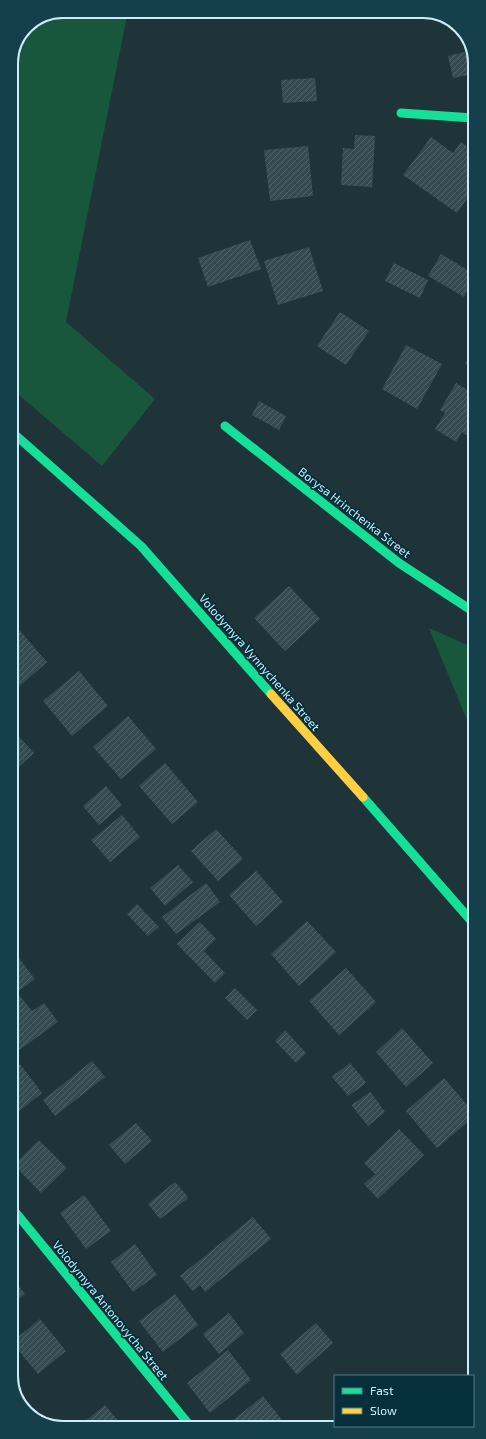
<svg xmlns="http://www.w3.org/2000/svg" width="486" height="1439" font-family="'Exo 2',sans-serif">
	<style>
		.grass { fill: #18573b }
		.building { fill: url(#building-hatch) }
		.lines { fill: none; stroke-linecap: round; stroke-linejoin: round }
		.fast { stroke: #16e098; stroke-width: 9 }
		.slow { stroke: #ffcf43; stroke-width: 9 }
		.labels { text-anchor: middle; dominant-baseline: central; stroke-width: 3.5; stroke-linejoin: round; paint-order: stroke }
		.street-label { font-size: 12px; fill: #c9edf8; stroke: #05303b }
		.rim { fill: none; stroke: #c9edf8; stroke-width: 2 }
	</style>
	<defs>
		<pattern id="building-hatch" width="6" height="6" patternUnits="userSpaceOnUse"><rect width="6" height="6" fill="#344c4f"/><path d="M-1 1l2-2M0 6l6-6M5 7l2-2" fill="none" stroke="#506669"/></pattern>
	</defs>
	<rect width="100%" height="100%" fill="#1e3439"/>
	<g class="grass">
		<path d="M63,11h65l-62,311 89,77 -53,67 -90,-77 -1,-329 15,-34z"/>
		<path d="M429,628l45,20v89z"/>
	</g>
	<g class="building">
		<path d="M473,50v24l-20,4 -5,-22z"/>
		<path d="M315,78l2,23 -34,2 -2,-23z"/>
		<path d="M355,135l20,1 -3,51 -31,-2 2,-37 11,1z"/>
		<path d="M431,137l22,16 8,-11 12,9v39l-16,23 -54,-38z"/>
		<path d="M308,146l5,50 -43,5 -6,-51z"/>
		<path d="M250,240l11,29 -53,18 -10,-29z"/>
		<path d="M309,247l14,44 -45,14 -14,-44z"/>
		<path d="M441,254l33,20v6l-10,17 -36,-21z"/>
		<path d="M394,263l34,17 -8,18 -35,-17z"/>
		<path d="M340,312l29,19 -23,34 -29,-19z"/>
		<path d="M406,345l36,19 -25,45 -35,-20z"/>
		<path d="M474,348v21l-9,-5z"/>
		<path d="M456,383l18,11v46l-12,-8 -6,10 -21,-13 10,-16 -5,-3z"/>
		<path d="M259,401l27,15 -7,14 -27,-15z"/>
		<path d="M289,586l31,33 -35,32 -31,-33z"/>
		<path d="M14,624l33,38 -35,31v-68z"/>
		<path d="M79,671l29,35 -36,30 -29,-35z"/>
		<path d="M128,716l28,33 -35,30 -28,-32z"/>
		<path d="M14,731l20,22 -22,20v-41z"/>
		<path d="M165,763l33,39 -26,22 -33,-38z"/>
		<path d="M106,786l16,19 -23,20 -16,-19z"/>
		<path d="M122,815l18,22 -30,25 -19,-22z"/>
		<path d="M216,829l27,30 -25,22 -27,-30z"/>
		<path d="M178,865l15,17 -28,24 -15,-18z"/>
		<path d="M256,871l27,31 -27,24 -27,-31z"/>
		<path d="M206,883l14,19 -44,32 -14,-17z"/>
		<path d="M137,904l22,23 -11,9 -21,-22z"/>
		<path d="M307,921l29,31 -37,34 -28,-32z"/>
		<path d="M200,922l16,17 -12,12 21,22 -10,10 -38,-39z"/>
		<path d="M12,949l23,30 -23,17z"/>
		<path d="M346,968l30,34 -37,33 -30,-34z"/>
		<path d="M235,988l22,22 -10,10 -22,-22z"/>
		<path d="M19,995l13,16 12,-8 14,19 -40,29 -6,-8v-43z"/>
		<path d="M402,1028l31,35 -27,24 -30,-35z"/>
		<path d="M285,1030l21,23 -10,10 -21,-22z"/>
		<path d="M92,1061l13,16 -50,39 -12,-16z"/>
		<path d="M350,1063l16,19 -2,3 -16,11 -16,-19 2,-2z"/>
		<path d="M20,1064l22,29 -30,24v-47z"/>
		<path d="M444,1078l31,36v2l-38,32 -31,-37z"/>
		<path d="M370,1092l2,2 13,18 -17,14 -16,-20 1,-2z"/>
		<path d="M136,1123l16,18 -27,23 -16,-19z"/>
		<path d="M399,1129l25,26 -46,44 -14,-15 11,-10 -11,-11z"/>
		<path d="M39,1140l28,28 -26,25 -27,-28z"/>
		<path d="M175,1182l13,15 -1,2 -27,20 -12,-15 2,-2z"/>
		<path d="M84,1195l27,36 -25,18 -26,-36z"/>
		<path d="M253,1217l18,22 -66,53 -5,-7 -7,6 -13,-15z"/>
		<path d="M135,1244l22,31 -24,17 -22,-30z"/>
		<path d="M13,1279l12,15 -12,10z"/>
		<path d="M175,1294l23,31 -35,27 -24,-31z"/>
		<path d="M229,1313l15,20 -25,21 -16,-20z"/>
		<path d="M40,1319l26,32 -28,23 -25,-30v-3z"/>
		<path d="M316,1323l17,20 -36,32 -17,-21z"/>
		<path d="M228,1350l23,30 -41,33 -23,-30z"/>
		<path d="M263,1396l23,29 -3,2h-45l-6,-6z"/>
		<path d="M105,1405l19,23h-44l-1,-2z"/>
	</g>
	<g class="lines">
		<g class="fast">
			<path d="M401,113l72,5"/>
			<path d="M225,426l174,137 75,49"/>
			<path d="M12,432l129,114 130,148"/>
			<path d="M363,797l111,127"/>
			<path d="M12,1208l179,219"/>
			<path d="M471,1376l4,-3"/>
		</g>
		<path class="slow" d="M271,694l92,103"/>
	</g>
	<g class="labels">
		<g class="street-label">
			<text transform="translate(355 512) rotate(38)">Borysa Hrinchenka Street</text>
			<text transform="translate(260 662) rotate(49)">Volodymyra Vynnychenka Street</text>
			<text transform="translate(111 1310) rotate(51)">Volodymyra Antonovycha Street</text>
		</g>
	</g>
	<path d="M0 0H486V1439H0ZM63 18H423A45 45 0 0 1 468 63V1376A45 45 0 0 1 423 1421H63A45 45 0 0 1 18 1376V63A45 45 0 0 1 63 18Z" fill="#153f4a" fill-rule="evenodd"/>
	<path class="rim" d="M63 18H423A45 45 0 0 1 468 63V1376A45 45 0 0 1 423 1421H63A45 45 0 0 1 18 1376V63A45 45 0 0 1 63 18Z"/>
	<rect x="334" y="1375" width="140" height="52" fill="#05303b" stroke="#537c87"/>
	<rect x="342" y="1388" width="20" height="6" fill="#16e098" stroke="#537c87"/>
	<text x="370" y="1395" font-size="12" fill="#c9edf8">Fast</text>
	<rect x="342" y="1408" width="20" height="6" fill="#ffcf43" stroke="#537c87"/>
	<text x="370" y="1415" font-size="12" fill="#c9edf8">Slow</text>
</svg>
